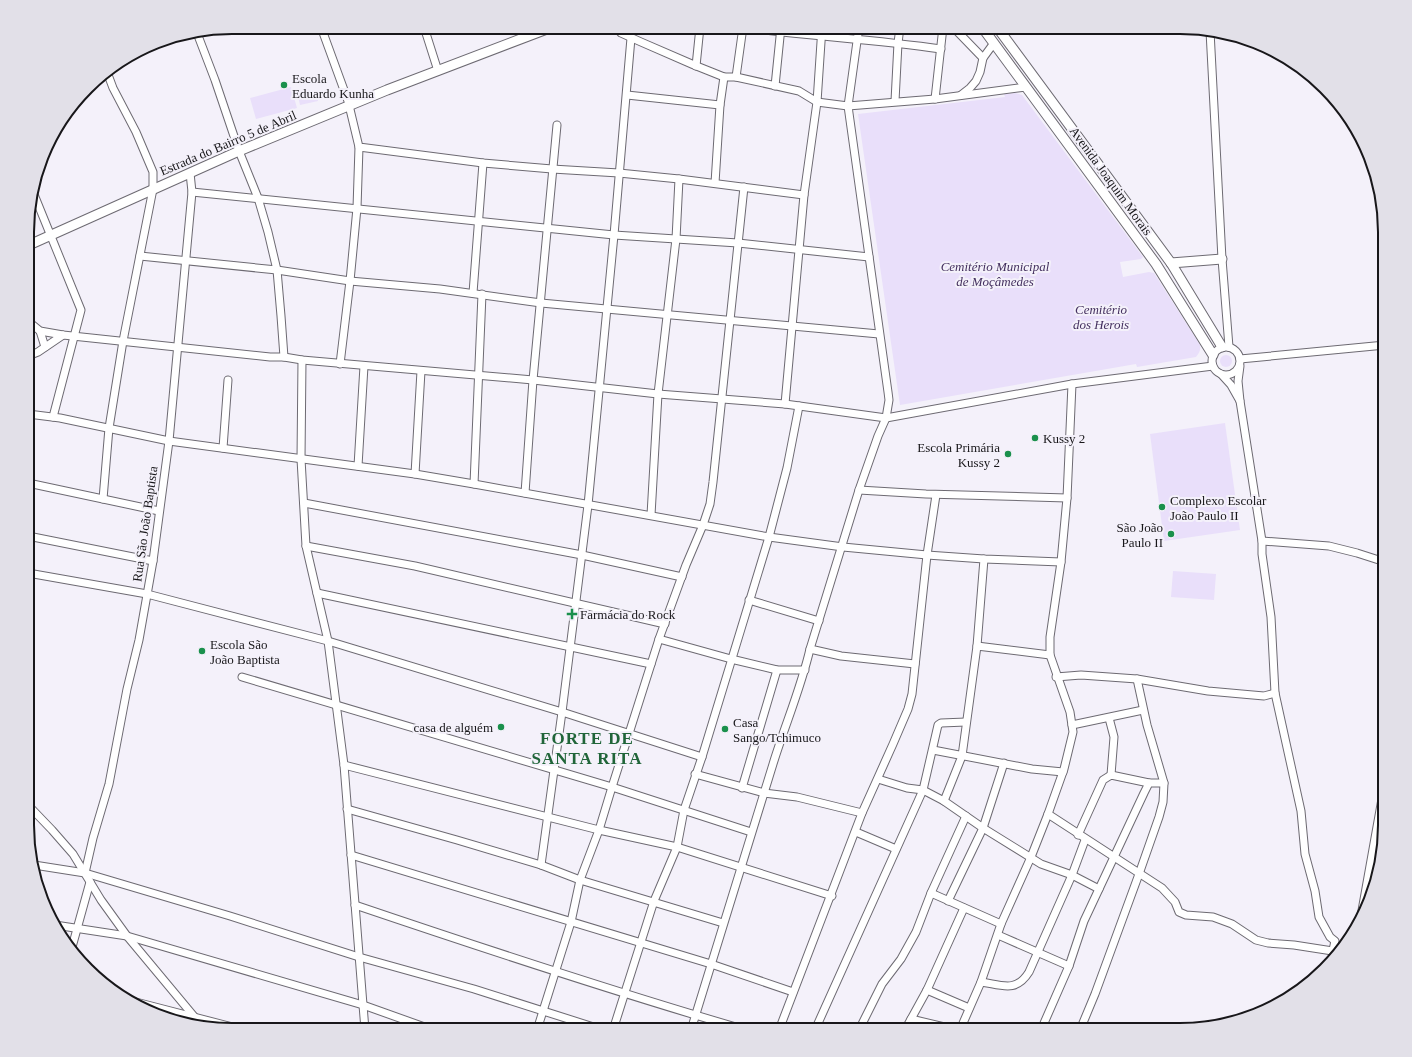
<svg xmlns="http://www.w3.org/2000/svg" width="1412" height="1057" font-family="'Times New Roman',serif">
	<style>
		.green { fill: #e9dffa }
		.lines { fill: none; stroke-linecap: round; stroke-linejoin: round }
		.street-casing { stroke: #6d6a72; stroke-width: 9 }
		.secondary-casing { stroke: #6d6a72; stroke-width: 11 }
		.street { stroke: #fff; stroke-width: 7 }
		.secondary { stroke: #fff; stroke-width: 9 }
		.poi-dot { fill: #1a904c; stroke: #f4f1fa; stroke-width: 1.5 }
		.labels { text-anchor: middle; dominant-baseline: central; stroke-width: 4; stroke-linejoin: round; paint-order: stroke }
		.poi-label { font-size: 13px; fill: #18171a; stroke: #f4f1fa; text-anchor: start }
		.street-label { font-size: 13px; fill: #18171a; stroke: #f4f1fa }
		.park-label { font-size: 13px; font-style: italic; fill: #44305f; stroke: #f4f1fa }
		.district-label { font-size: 17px; font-weight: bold; letter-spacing: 1px; fill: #206539; stroke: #f4f1fa }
		.rim { fill: none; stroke: #18171a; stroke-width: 2 }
	</style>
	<rect width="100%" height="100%" fill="#f4f1fa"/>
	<g class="green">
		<path d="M291,87l6,21 -41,11 -6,-21z"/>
		<path d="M316,92l2,9 -18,4 -2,-9z"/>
		<path d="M1015,93l7,2 121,162 -2,2 -21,3 3,15 26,-5 5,1 46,72c1,6 -1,8 -4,12l-59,10 -1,-3 -236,41 -42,-291 147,-17 -1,-3z"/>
		<circle cx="1226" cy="361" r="6"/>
		<path d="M1225,423l15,107 -76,11 -14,-107z"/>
		<path d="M1173,571l43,3 -2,26 -43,-3z"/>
	</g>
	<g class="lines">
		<g class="street-casing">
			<g id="street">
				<path d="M321,27l27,74 11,46 124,16 69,6 67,4 60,6 125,16"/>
				<path d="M424,27l14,44"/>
				<path d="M524,27l3,10"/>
				<path d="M616,27l5,6 20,9 53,23 30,12h12l63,14 18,11 31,4 11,-79"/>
				<path d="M740,27c67,9 134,12 201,22"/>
				<path d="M953,27l30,31"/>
				<path d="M1210,31l12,228 7,88"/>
				<path d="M197,33l18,47 24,71 19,47 10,34 9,38 4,46 3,41"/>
				<path d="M696,66l4,-39"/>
				<path d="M736,77l7,-50"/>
				<path d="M775,86l6,-59"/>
				<path d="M627,95l93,10"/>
				<path d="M961,95l9,-7 6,-7 4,-9 3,-14 11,-15"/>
				<path d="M935,99l8,-72"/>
				<path d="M895,101l3,-58 2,-16"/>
				<path d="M715,183l5,-78 4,-28"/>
				<path d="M33,192l48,118 -28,107"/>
				<path d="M192,192l422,43 124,8 131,14"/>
				<path d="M140,256l137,14 73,11 90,8 101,14 338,31"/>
				<path d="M473,293l10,-130"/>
				<path d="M29,322l11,9 23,4 207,22h14l18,3 231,20 125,14 127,10 101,14 186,-34 141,-18"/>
				<path d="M40,331l5,16"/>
				<circle cx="1226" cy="361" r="14"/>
				<path d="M28,356l10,-4 25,-17"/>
				<path d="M1240,359l145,-14"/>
				<path d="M302,360l-1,99 5,87 22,95 16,124 21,265"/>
				<path d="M340,364l10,-83 7,-73 2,-61"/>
				<path d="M1221,374l10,11 9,16 -2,-20 2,-15"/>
				<path d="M1240,401l22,140v13l9,63 4,76 26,118 4,43 10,37 4,26 11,20 5,4 -2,9 1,1"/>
				<path d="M785,404l19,-209 13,-93 5,-75"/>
				<path d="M28,414l32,4 109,23 246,33 59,10 295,53 74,10 84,8 57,4 77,3"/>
				<path d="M223,448l5,-68"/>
				<path d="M358,466l6,-100"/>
				<path d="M415,474l6,-103"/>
				<path d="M28,483l131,28"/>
				<path d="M474,484l8,-190"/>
				<path d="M859,490l67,4 141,4"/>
				<path d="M525,493l8,-113 24,-255"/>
				<path d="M103,499l6,-71 14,-87 30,-152v-17l-17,-40 -23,-44 -6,-16"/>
				<path d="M304,503l278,52 100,22"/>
				<path d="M651,515l7,-121 18,-155 3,-60"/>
				<path d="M28,536l125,25"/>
				<path d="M1262,541l67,5 28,7 28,9"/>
				<path d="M306,546l109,20 250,58"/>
				<path d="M28,573l119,21 181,47 234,71 140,45"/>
				<path d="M317,593l334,71"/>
				<path d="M749,600l70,21"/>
				<path d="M659,639l72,20 46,11h28"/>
				<path d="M977,646l73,9"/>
				<path d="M810,649l31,7 74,8"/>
				<path d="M242,677l370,110 139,45"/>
				<path d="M1056,677l25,-2 56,4 71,12 56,5 11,-3"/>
				<path d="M1109,718l5,19 -3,38"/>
				<path d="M1072,725l71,-15"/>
				<path d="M933,750l99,19 31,3"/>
				<path d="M344,765l255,65 78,17 155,49"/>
				<path d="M695,774l69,19 33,4 65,16"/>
				<path d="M878,779l29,9 16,2 21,11 39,27 58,36 31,11 27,14"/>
				<path d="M742,788l35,-118"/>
				<path d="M944,801l18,-45 15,-110 7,-87"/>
				<path d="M28,805l24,25 21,24 28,46 26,36 75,90"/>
				<path d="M347,809l110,31 84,25 39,15 143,43"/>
				<path d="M1048,814l114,74 13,14 4,10 7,3 27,2 19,7 24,16 12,3 26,2 45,7"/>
				<path d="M856,832l40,17"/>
				<path d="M1078,835l25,-55 8,-5 38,8"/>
				<path d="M351,855l360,109 82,28"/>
				<path d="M34,865l51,8 145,43 129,41 115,32 129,41"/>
				<path d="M541,865l21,-153 26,-207 26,-270 17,-197"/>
				<path d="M85,873l8,-35 16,-54 18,-95 12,-49 14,-79 16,-120 23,-249 -2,-19"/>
				<path d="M931,893l70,31"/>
				<path d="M948,901l35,-73 21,-65"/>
				<path d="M355,905c130,44 260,87 391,125"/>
				<path d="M1361,916l24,-134"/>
				<path d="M55,925l72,11 236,69 70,25"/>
				<path d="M998,935l71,31"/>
				<path d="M72,947l18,-65"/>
				<path d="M981,982c21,3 35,11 48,-10l43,-97 13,-35"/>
				<path d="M927,990l42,18"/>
				<path d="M132,1001l112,29"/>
				<path d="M911,1019l46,11"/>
				<path d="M537,1030l34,-108 9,-42 19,-50 13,-43 47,-148 27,-74 17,-40 7,-21 3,-22 31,-295"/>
				<path d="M613,1030l41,-129 23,-54 7,-37 18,-53 67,-220 18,-69 12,-62"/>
				<path d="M691,1030c27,-89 54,-178 82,-266 12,-39 28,-76 37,-115l49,-159 19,-54 8,-18 3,-18 -1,-8 -40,-286 87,-7 91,-12"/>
				<path d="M779,1030l83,-217 31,-69 15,-35 4,-15 15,-139 9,-60"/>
				<path d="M815,1030l108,-240 15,-65 3,-2 25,-1"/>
				<path d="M859,1030l23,-46 19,-25 15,-27 15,-39 35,-77"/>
				<path d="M905,1030l22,-40 37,-82"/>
				<path d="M960,1030l21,-48 20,-58 30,-67 17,-43 16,-45 9,-37 -3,-20 -20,-57v-18l11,-75 6,-64 5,-114"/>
				<path d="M1041,1030l28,-64 15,-45 60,-128 5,-10h15"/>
				<path d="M1080,1030l15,-36 44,-120 20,-57 4,-15 1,-19 -17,-58 -10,-46"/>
			</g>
		</g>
		<g class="secondary-casing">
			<g id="secondary">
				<path d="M982,27l174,237 57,91"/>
				<path d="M997,27l174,236 51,84"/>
				<path d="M29,245l210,-94 148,-61 165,-63"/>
				<path d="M1171,263l51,-4"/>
			</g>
		</g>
		<use href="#street" class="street"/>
		<use href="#secondary" class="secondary"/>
	</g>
	<g class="poi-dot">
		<circle cx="284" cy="85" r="4"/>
		<circle cx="1035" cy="438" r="4"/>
		<circle cx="1008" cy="454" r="4"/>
		<circle cx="1162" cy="507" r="4"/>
		<circle cx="1171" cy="534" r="4"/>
		<path d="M570 608h4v4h4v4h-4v4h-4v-4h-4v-4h4z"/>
		<circle cx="202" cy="651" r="4"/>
		<circle cx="501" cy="727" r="4"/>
		<circle cx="725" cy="729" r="4"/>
	</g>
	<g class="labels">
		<g class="poi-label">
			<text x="292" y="78">Escola<tspan x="292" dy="15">Eduardo Kunha</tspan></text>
			<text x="1043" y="438">Kussy 2</text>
			<text x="1000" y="447" text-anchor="end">Escola Primária<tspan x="1000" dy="15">Kussy 2</tspan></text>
			<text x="1170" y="500">Complexo Escolar<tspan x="1170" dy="15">João Paulo II</tspan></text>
			<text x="1163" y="527" text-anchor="end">São João<tspan x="1163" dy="15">Paulo II</tspan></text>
			<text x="580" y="614">Farmácia do Rock</text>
			<text x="210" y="644">Escola São<tspan x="210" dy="15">João Baptista</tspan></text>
			<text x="733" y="722">Casa<tspan x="733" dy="15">Sango/Tchimuco</tspan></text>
			<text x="493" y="727" text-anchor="end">casa de alguém</text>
		</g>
		<g class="street-label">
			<text transform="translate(228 143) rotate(-23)">Estrada do Bairro 5 de Abril</text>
			<text transform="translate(1111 181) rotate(54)">Avenida Joaquim Morais</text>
			<text transform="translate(145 524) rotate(-82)">Rua São João Baptista</text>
		</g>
		<g class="park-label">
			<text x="995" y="266">Cemitério Municipal<tspan x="995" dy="15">de Moçâmedes</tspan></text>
			<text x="1101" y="309">Cemitério<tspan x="1101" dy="15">dos Herois</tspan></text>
		</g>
		<g class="district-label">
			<text x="587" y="738">FORTE DE<tspan x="587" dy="20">SANTA RITA</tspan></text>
		</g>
	</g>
	<path d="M0 0H1412V1057H0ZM232 34H1180A198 198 0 0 1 1378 232V825A198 198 0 0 1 1180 1023H232A198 198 0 0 1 34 825V232A198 198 0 0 1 232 34Z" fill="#e2e0e8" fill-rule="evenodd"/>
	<path class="rim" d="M232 34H1180A198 198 0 0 1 1378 232V825A198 198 0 0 1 1180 1023H232A198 198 0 0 1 34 825V232A198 198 0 0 1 232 34Z"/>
</svg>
